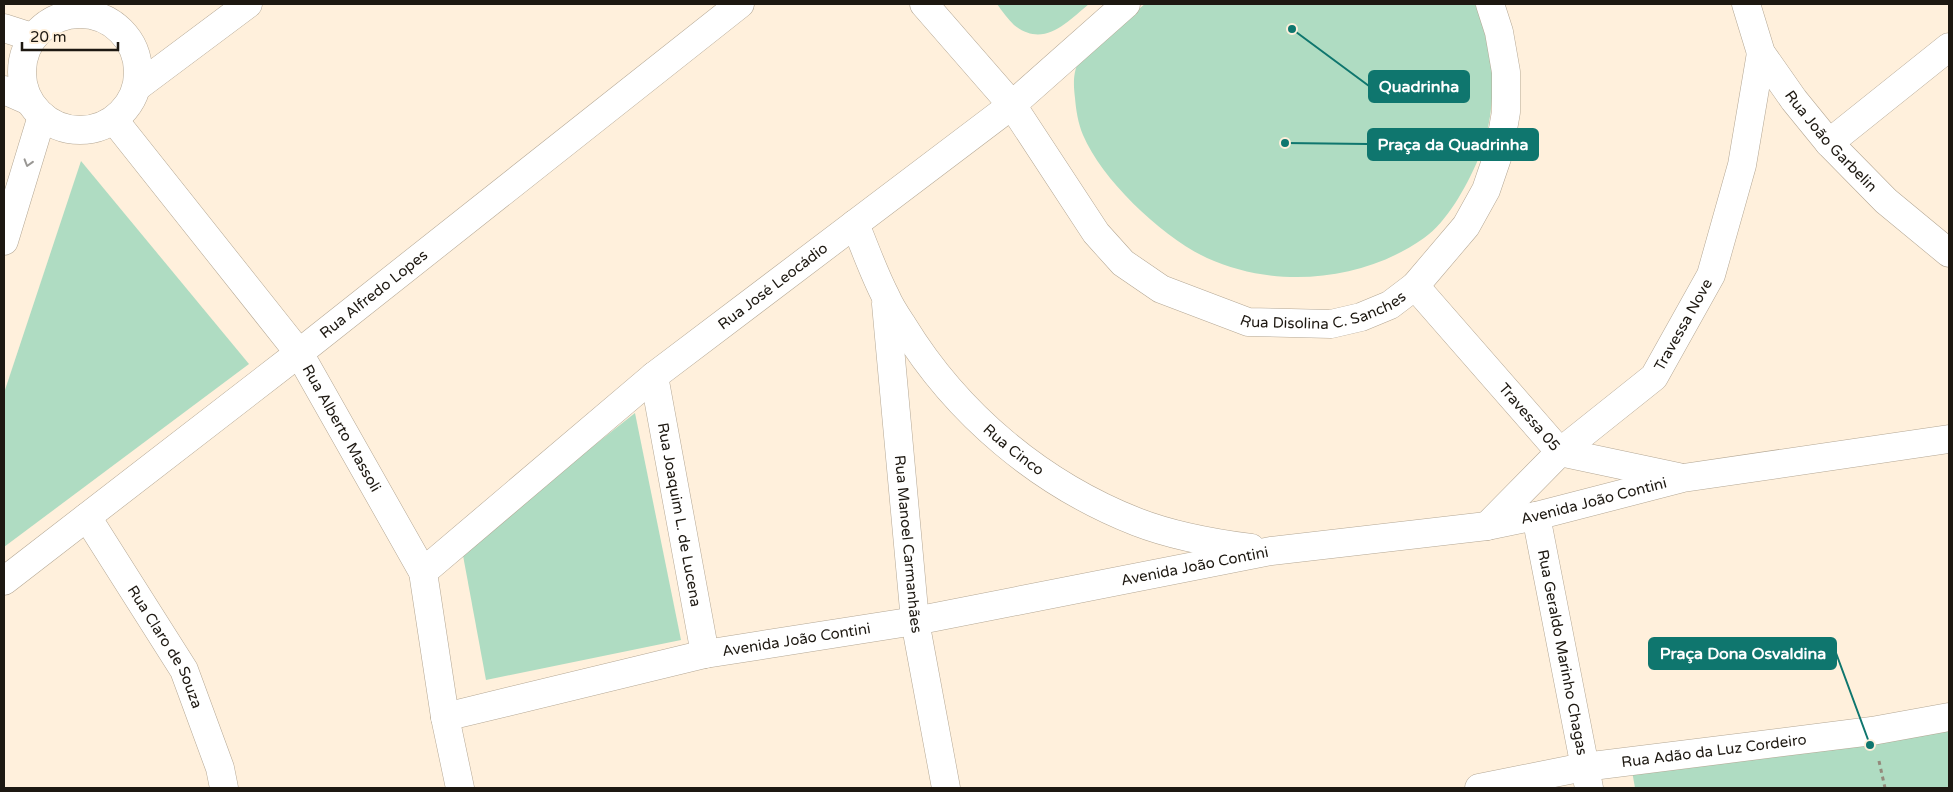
<svg xmlns="http://www.w3.org/2000/svg" width="1953" height="792" font-family="'Varela Round',sans-serif">
	<style>
		.green { fill: #afdcc2 }
		.lines { fill: none; stroke-linecap: round; stroke-linejoin: round }
		.minor-casing { stroke: #b4a794; stroke-width: 29 }
		.tertiary-casing { stroke: #b4a794; stroke-width: 29 }
		.path { stroke: #948a7c; stroke-width: 3; stroke-dasharray: 4 4; stroke-linecap: butt }
		.minor { stroke: #fff; stroke-width: 28 }
		.tertiary { stroke: #fff; stroke-width: 28 }
		.oneway { stroke: #999794 }
		.labels { text-anchor: middle; dominant-baseline: central; stroke-width: 5; stroke-linejoin: round; paint-order: stroke }
		.street-label { font-size: 15px; fill: #1d1811; stroke: #fff0dc }
		.leader { fill: none; stroke: #0f766e; stroke-width: 2 }
		.callout-dot { fill: #0f766e; stroke: #fff0dc; stroke-width: 2 }
		.callout { fill: #0f766e; stroke: #0f766e; stroke-width: 2 }
		.callout-label { font-size: 16px; text-anchor: middle; font-weight: bold; fill: #fff }
	</style>
	<rect width="100%" height="100%" fill="#fff0dc"/>
	<g class="green">
		<path d="M997,4h92c-22,18 -45,45 -75,21 -6,-6 -12,-14 -17,-21z"/>
		<path d="M1145,4h330c23,47 23,110 2,158 -11,25 -30,60 -53,76 -62,44 -149,51 -217,20 -45,-21 -105,-78 -124,-123 -5,-12 -7,-25 -8,-37 -2,-17 -2,-28 7,-43z"/>
		<path d="M81,161l168,203 -245,183v-154z"/>
		<path d="M635,413l46,227 -195,40 -24,-130z"/>
		<path d="M1949,720v68h-314l-3,-17z"/>
	</g>
	<g class="lines">
		<g class="minor-casing">
			<g id="minor">
				<path id="s1" d="M924,4l88,101 84,128 27,30 38,26 87,33 83,2 30,-7 29,-12 25,-19 51,-60 20,-36 13,-38 7,-40v-40l-7,-40 -9,-28"/>
				<path id="s2" d="M1746,4l15,49 33,47 35,43 57,58 63,52"/>
				<circle cx="80" cy="72" r="58"/>
				<path d="M137,87l111,-83"/>
				<path id="s3" d="M114,120l185,233 124,219 22,145 15,71"/>
				<path d="M1829,143l120,-96"/>
				<path id="s4" d="M855,224c10,24 19,50 31,73 4,10 11,20 17,29 54,88 137,158 234,196 36,14 75,21 114,26"/>
				<path d="M4,241l38,-125"/>
				<path id="s5" d="M1415,286l145,166 118,25"/>
				<path id="s6" d="M886,304l29,317 31,167"/>
				<path id="s7" d="M654,376l51,278"/>
				<path id="s8" d="M1536,516l53,272"/>
				<path id="s9" d="M87,517l97,153 36,98 4,20"/>
				<path id="s10" d="M1487,526l73,-74 94,-75 57,-102 31,-110 19,-112"/>
				<path id="s11" d="M423,572l231,-196 358,-271 114,-101"/>
				<path id="s12" d="M4,581l295,-228 441,-349"/>
				<path id="s13" d="M445,717l260,-63 210,-33 356,-70 216,-25 49,-10 147,-38 266,-39"/>
				<path id="s14" d="M1479,788l105,-21 288,-36 77,-14"/>
			</g>
		</g>
		<g class="tertiary-casing">
			<g id="tertiary">
				<path d="M4,28l28,9"/>
				<path d="M4,90l25,11"/>
			</g>
		</g>
		<path class="path" d="M1879,761l6,27"/>
		<use href="#minor" class="minor"/>
		<use href="#tertiary" class="tertiary"/>
	</g>
	<defs><path id="oneway-chevron" d="M-2-3.5L2.5 0L-2 3.5" fill="none" stroke-width="1.6" stroke-linecap="round" stroke-linejoin="round" transform="scale(1.25)"/></defs>
	<use class="oneway" href="#oneway-chevron" transform="translate(28 163) rotate(107)"/>
	<g class="labels">
		<g class="street-label">
			<text stroke="none"><textPath href="#s2" startOffset="164">Rua João Garbelin</textPath></text>
			<text stroke="none"><textPath href="#s11" startOffset="452">Rua José Leocádio</textPath></text>
			<text stroke="none"><textPath href="#s12" startOffset="468">Rua Alfredo Lopes</textPath></text>
			<text stroke="none"><textPath href="#s1" startOffset="544">Rua Disolina C. Sanches</textPath></text>
			<text stroke="none"><textPath href="#s10" startOffset="284">Travessa Nove</textPath></text>
			<text stroke="none"><textPath href="#s5" startOffset="174">Travessa 05</textPath></text>
			<text stroke="none"><textPath href="#s3" startOffset="384">Rua Alberto Massoli</textPath></text>
			<text stroke="none"><textPath href="#s4" startOffset="280">Rua Cinco</textPath></text>
			<text stroke="none"><textPath href="#s13" startOffset="1170">Avenida João Contini</textPath></text>
			<text stroke="none"><textPath href="#s7" startOffset="141">Rua Joaquim L. de Lucena</textPath></text>
			<text stroke="none"><textPath href="#s6" startOffset="241">Rua Manoel Carmanhães</textPath></text>
			<text stroke="none"><textPath href="#s13" startOffset="765">Avenida João Contini</textPath></text>
			<text stroke="none"><textPath href="#s13" startOffset="360">Avenida João Contini</textPath></text>
			<text stroke="none"><textPath href="#s9" startOffset="152">Rua Claro de Souza</textPath></text>
			<text stroke="none"><textPath href="#s8" startOffset="139">Rua Geraldo Marinho Chagas</textPath></text>
			<text stroke="none"><textPath href="#s14" startOffset="238">Rua Adão da Luz Cordeiro</textPath></text>
		</g>
	</g>
	<path class="leader" d="M1292 29L1369 86M1285 143L1368 144M1870 745L1836 653"/>
	<g class="callout-dot">
		<circle cx="1292" cy="29" r="5"/>
		<circle cx="1285" cy="143" r="5"/>
		<circle cx="1870" cy="745" r="5"/>
	</g>
	<g class="callout">
		<rect x="1369" y="71" width="100" height="31" rx="5"/>
		<rect x="1368" y="129" width="170" height="31" rx="5"/>
		<rect x="1649" y="638" width="187" height="31" rx="5"/>
	</g>
	<g class="callout-label">
		<text x="1419" y="92">Quadrinha</text>
		<text x="1453" y="150">Praça da Quadrinha</text>
		<text x="1743" y="659">Praça Dona Osvaldina</text>
	</g>
	<rect width="1953" height="792" fill="none" stroke="#1d1811" stroke-width="10"/>
	<path d="M22 42v8h96v-8" fill="none" stroke="#1d1811" stroke-width="2.5"/>
	<text x="30" y="42" font-size="15" fill="#1d1811" stroke="#fff0dc" stroke-width="4" paint-order="stroke">20 m</text>
</svg>
